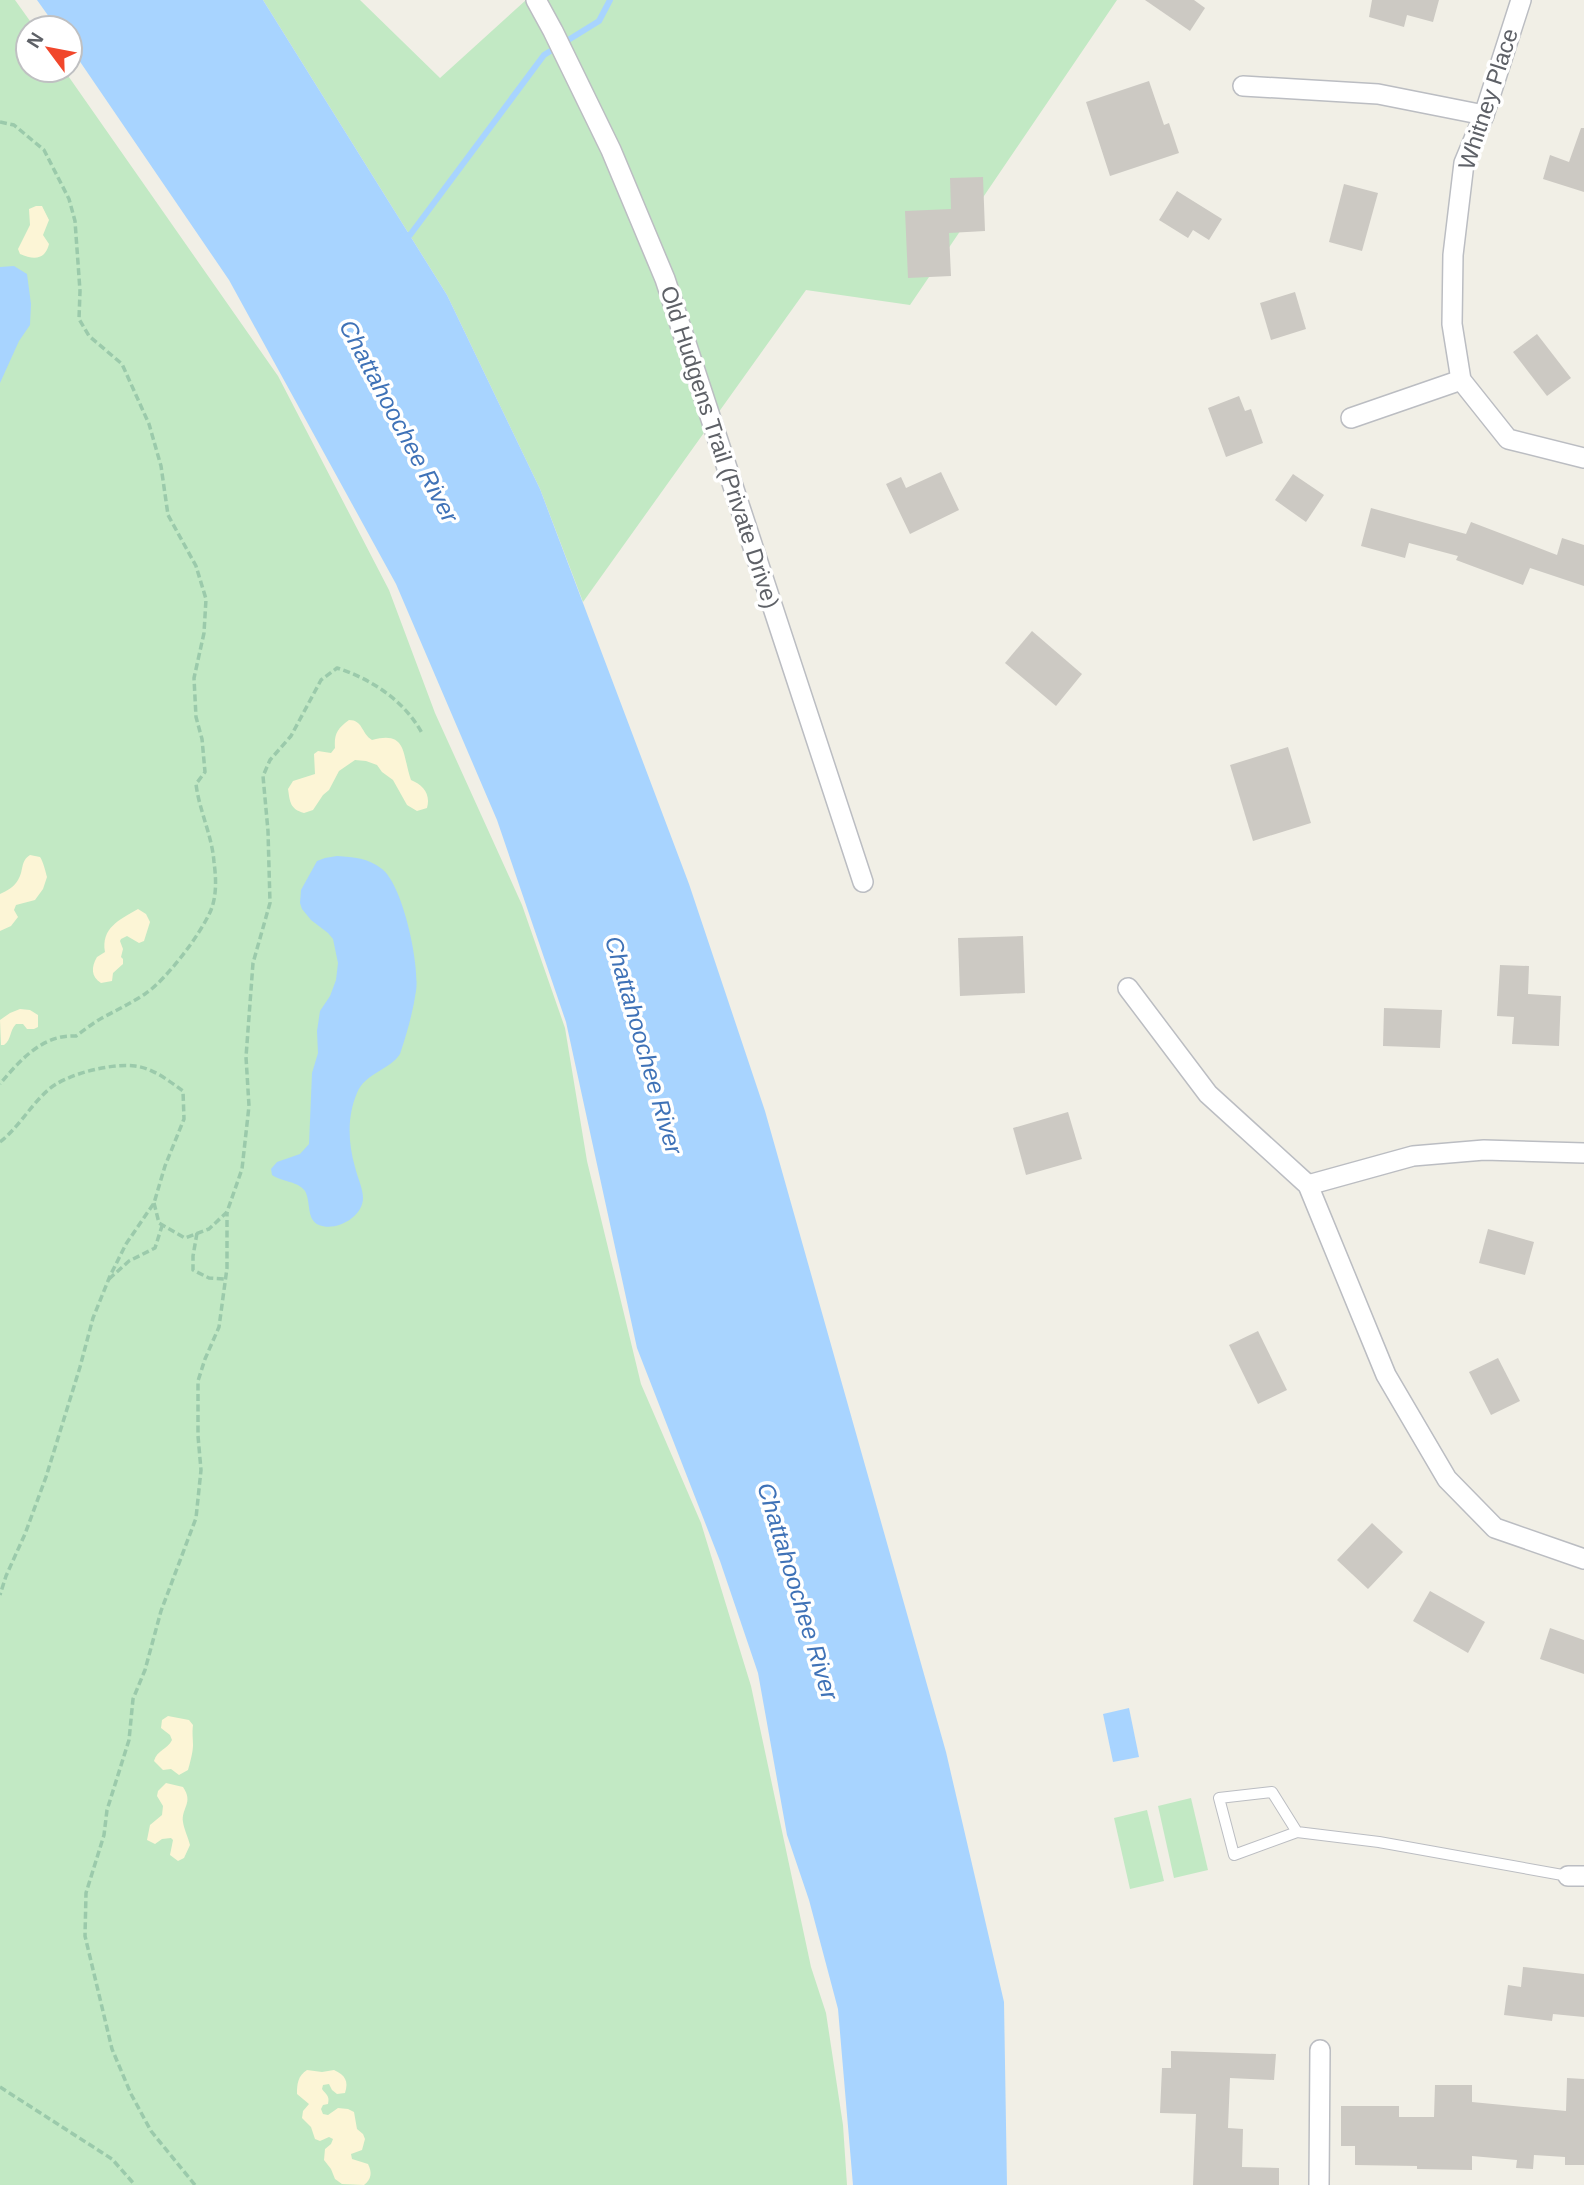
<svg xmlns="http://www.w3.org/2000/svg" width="1584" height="2185" font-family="Arial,sans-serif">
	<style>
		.green { fill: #c2e9c4 }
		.sand { fill: #fcf5d6 }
		.water { fill: #a8d4ff }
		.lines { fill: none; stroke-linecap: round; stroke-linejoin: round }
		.stream { stroke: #a8d4ff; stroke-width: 6 }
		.building { fill: #ccc9c3 }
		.lane-casing { stroke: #bbbdc2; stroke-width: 12 }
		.street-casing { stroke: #bbbdc2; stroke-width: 22 }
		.path { stroke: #9bcaab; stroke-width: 3.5; stroke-dasharray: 7 3.5; stroke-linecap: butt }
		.lane { stroke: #fff; stroke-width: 10 }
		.street { stroke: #fff; stroke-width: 19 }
		.labels { text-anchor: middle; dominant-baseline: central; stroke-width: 7; stroke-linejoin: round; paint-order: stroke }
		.street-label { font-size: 23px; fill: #5e6167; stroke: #fff }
		.water-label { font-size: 24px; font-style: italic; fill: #3f72b7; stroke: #fff }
	</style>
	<rect width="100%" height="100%" fill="#f1efe6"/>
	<g class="green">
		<path d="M0,0h15l20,28h-7v42h36l214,306 111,214 46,123 87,192 43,123 22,133 54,223 60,139 50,163 60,281 15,46 17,112 4,60h-847z"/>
		<path d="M263,0h97l80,78 86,-78h591l-207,305 -104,-15 -223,312 -43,-113 -93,-194z"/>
		<path d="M1191,1798l17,72 -34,8 -16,-72z"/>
		<path d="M1147,1810l17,71 -34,8 -16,-71z"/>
	</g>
	<g class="sand">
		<path d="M36,206h6l7,14 -6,15 6,9c-4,16 -15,16 -29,10l-2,-5 12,-24 -1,-16z"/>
		<path d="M349,720c14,0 12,13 23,20 36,-10 30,15 39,40 12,5 20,14 16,28l-10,3 -10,-6 -14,-25 -11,-8 -5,-7 -11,-4 -11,-1 -16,11 -10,19 -6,5 -10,15 -9,3c-14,-4 -14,-11 -16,-24l5,-8 22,-7 -1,-20 4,-3 13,2 4,-5c-1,-14 2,-19 14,-28z"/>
		<path d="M30,855l10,2c3,4 6,16 7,20l-4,12 -8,11 -19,5 -2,5 4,7 -7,9 -11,5v-37c7,-3 14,-7 18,-14 6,-9 2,-19 12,-25z"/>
		<path d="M138,909l8,5 4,8 -6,19 -5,2 -12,-7 -6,3 -1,2 3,8 -2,8 2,2v5l-10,9 -1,8 -11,2c-10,-6 -10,-16 -4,-26l8,-5c-4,-24 14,-32 33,-43z"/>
		<path d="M20,1009l10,1 8,5v12l-4,2h-7l-4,-5h-7c-7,7 -4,15 -12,21h-3l-1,-25 10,-7z"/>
		<path d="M168,1716l21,4 4,5c-1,8 0,13 0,20 0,7 -3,18 -5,25l-9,5 -8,-6 -8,1 -9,-9c3,-11 14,-12 18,-21l-2,-5 -9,-7 1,-8z"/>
		<path d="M166,1783l17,4c11,16 -2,21 0,35 1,7 5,15 7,23l-6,13 -6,3 -8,-6 3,-15 -2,-2 -9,1 -7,5 -8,-4 3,-15 12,-10 1,-9 -6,-10 1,-5z"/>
		<path d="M307,2070l15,2 12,-2c11,5 15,11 11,23l-8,1 -5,-4 -3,-6 -6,1 -1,4c4,6 8,6 6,15l-5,1 -2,4 2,5 5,1 10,-7 10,1 6,3 3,17 6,5 2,5 -3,11 -11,4 1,5 16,5c4,8 4,15 -4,21l-22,-1 -7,-5 -4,-10 -7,-9 1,-11 6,-5 2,-5 -4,-2 -9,4 -5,-2 -4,-12 -9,-9 1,-7 6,-7 -12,-10c0,-11 1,-18 10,-24z"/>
	</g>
	<g class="water">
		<path d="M37,0h226l184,295 93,194 149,395 76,227 181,641 58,250 3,183h-154l-15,-176 -29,-109 -22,-65 -29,-162 -38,-112 -83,-213 -71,-326 -69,-202 -101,-236 -167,-304 -159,-233v-19h-13z"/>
		<path d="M14,266l13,8 4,30 -1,21 -11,16 -19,42v-116z"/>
		<path d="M337,856c17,1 31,2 45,13 21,16 38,96 34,122 -3,21 -9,42 -16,63 -10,16 -35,19 -43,39 -10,23 -9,50 -2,74 2,9 8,21 8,31 0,19 -27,34 -44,27 -13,-5 -8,-24 -14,-34 -7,-10 -23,-9 -33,-16l-1,-6 6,-7 23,-8 9,-10 3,-71 6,-20 -1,-22 3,-20 10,-15 6,-16 2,-17 -5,-24 -5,-6 -17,-13 -9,-11 -2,-6 1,-13 16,-29 8,-3z"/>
		<path d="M1129,1708l10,49 -26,5 -10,-48z"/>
	</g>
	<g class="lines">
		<path class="stream" d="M403,235h7l134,-180 55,-34 11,-21"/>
	</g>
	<g class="building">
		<path d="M1145,0h49l11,8 -15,23z"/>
		<path d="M1372,0h67l-6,22 -26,-7 -3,12 -35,-10z"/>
		<path d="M1149,81l15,44 5,-2 10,30 -69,23 -24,-74z"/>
		<path d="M1581,128h3v64l-41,-13 7,-24 19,7z"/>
		<path d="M983,177l2,54 -36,2 2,43 -43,2 -3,-67 46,-2 -1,-31z"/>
		<path d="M1344,184l34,9 -16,58 -33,-9z"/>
		<path d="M1177,191l45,28 -13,21 -16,-10 -5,8 -29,-18z"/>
		<path d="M1295,292l11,37 -35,11 -11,-37z"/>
		<path d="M1537,334l34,44 -24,18 -34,-44z"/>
		<path d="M1239,396l6,15 6,-2 12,34 -37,14 -18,-49z"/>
		<path d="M941,472l18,38 -49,24 -24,-50 15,-7 5,11z"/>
		<path d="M1293,474l31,21 -18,27 -31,-22z"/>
		<path d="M1371,508l95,26 5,-12 86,33 5,-17 22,7v41l-54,-18 -7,17 -67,-25 2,-4 -49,-13 -4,15 -44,-12z"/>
		<path d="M1032,631l50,43 -26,32 -51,-43z"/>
		<path d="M1288,747l23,76 -58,18 -23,-76z"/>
		<path d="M1023,936l2,57 -65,3 -2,-58z"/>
		<path d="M1500,965l29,1 -1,28 33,2 -2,50 -47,-2 2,-27 -17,-1z"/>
		<path d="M1384,1008l58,2 -2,38 -57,-2z"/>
		<path d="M1068,1112l14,47 -56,16 -13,-47z"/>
		<path d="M1488,1229l46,13 -9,33 -46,-12z"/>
		<path d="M1258,1331l29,59 -29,14 -29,-59z"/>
		<path d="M1498,1358l22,43 -29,14 -22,-43z"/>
		<path d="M1372,1523l31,29 -35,37 -31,-29z"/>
		<path d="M1430,1591l55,31 -17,31 -55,-32z"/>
		<path d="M1550,1628l34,12v34l-44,-15z"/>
		<path d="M1523,1967l61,7v43l-31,-3 -1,7 -48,-6 4,-30 13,2z"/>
		<path d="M1171,2051l105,3 -2,26 -44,-2 -2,50 15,1 -1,38 37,1v17h-86l3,-71 -36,-1 2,-45h9z"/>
		<path d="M1567,2078l17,1v86h-19v-8l-31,-2 -1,14 -17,-1 1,-8 -45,-4v14l-55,-1v-3l-62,-1v-19h-14v-40h58v11h35l1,-32h37v17l94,9z"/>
	</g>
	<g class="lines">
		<g class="lane-casing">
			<path id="lane" d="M1297,1832l-63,23 -15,-57 53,-6 25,40 82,10 189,34"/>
		</g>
		<g class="street-casing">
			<g id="street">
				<path d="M536,0l17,31 58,119 54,129 198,603"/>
				<path d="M1521,0l-37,115 -20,48 -11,92 -1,69 9,56 47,59 76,19"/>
				<path d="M1243,86l135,8 106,21"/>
				<path d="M1351,418l110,-38"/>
				<path d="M1128,988l80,106 100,91 78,190 61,104 48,49 89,31"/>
				<path d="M1308,1185l105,-29 71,-6 100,3"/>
				<path d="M1568,1876h16"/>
				<path d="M1319,2185l1,-135"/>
			</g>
		</g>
		<g class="path">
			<path d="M0,122l14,3 30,25 25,49 6,22 5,70 -1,28 10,17 33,28 27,60 12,42 7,49 28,51 10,33 -2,34 -10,45 2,39 6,22 3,33 -9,12c3,26 16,51 18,78 2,15 3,33 -3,48 -10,24 -45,70 -66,84 -14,9 -28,16 -43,24 -9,5 -18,12 -26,18 -33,-2 -56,24 -76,48"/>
			<path d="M0,1142c19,-15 30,-36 48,-52 18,-16 63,-27 87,-24 18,2 34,15 48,25l1,28 -19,47 -11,37 -28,41 -16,32 -17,42 -13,49 -34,110 -21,57 -19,42 -6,19"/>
			<path d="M154,1203l5,20 26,15 24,-9 18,-17 15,-43 7,-63 -3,-49 7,-94 17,-60 -2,-72 -5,-55 7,-16 21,-24 30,-56 16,-12c35,11 69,34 86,67"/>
			<path d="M197,1233l-4,23v14l16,8 16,1"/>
			<path d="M109,1279l20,-18 26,-13 7,-22"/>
			<path d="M0,2087l112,72 23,26"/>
			<path d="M195,2185l-44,-54 -20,-37 -19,-45 -27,-113 1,-43 18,-58 3,-25 22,-70 4,-41 12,-29 16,-59 35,-93 5,-48 -3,-34v-55l7,-22 14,-32 8,-59v-56"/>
		</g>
		<use href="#lane" class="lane"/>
		<use href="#street" class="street"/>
	</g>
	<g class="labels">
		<g class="street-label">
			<text transform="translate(1488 99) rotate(-72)">Whitney Place</text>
			<text transform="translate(720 447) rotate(72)">Old Hudgens Trail (Private Drive)</text>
		</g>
		<g class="water-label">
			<text transform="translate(399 421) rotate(62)">Chattahoochee River</text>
			<text transform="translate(644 1045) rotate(74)">Chattahoochee River</text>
			<text transform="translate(798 1591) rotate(73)">Chattahoochee River</text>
		</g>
	</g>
	<g transform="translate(49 49) rotate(302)"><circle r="33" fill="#ffffff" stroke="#bfc0c2" stroke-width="2"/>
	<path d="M0-5L12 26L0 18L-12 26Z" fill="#f1472c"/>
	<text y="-10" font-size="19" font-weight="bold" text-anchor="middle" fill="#5e6167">N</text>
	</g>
</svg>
